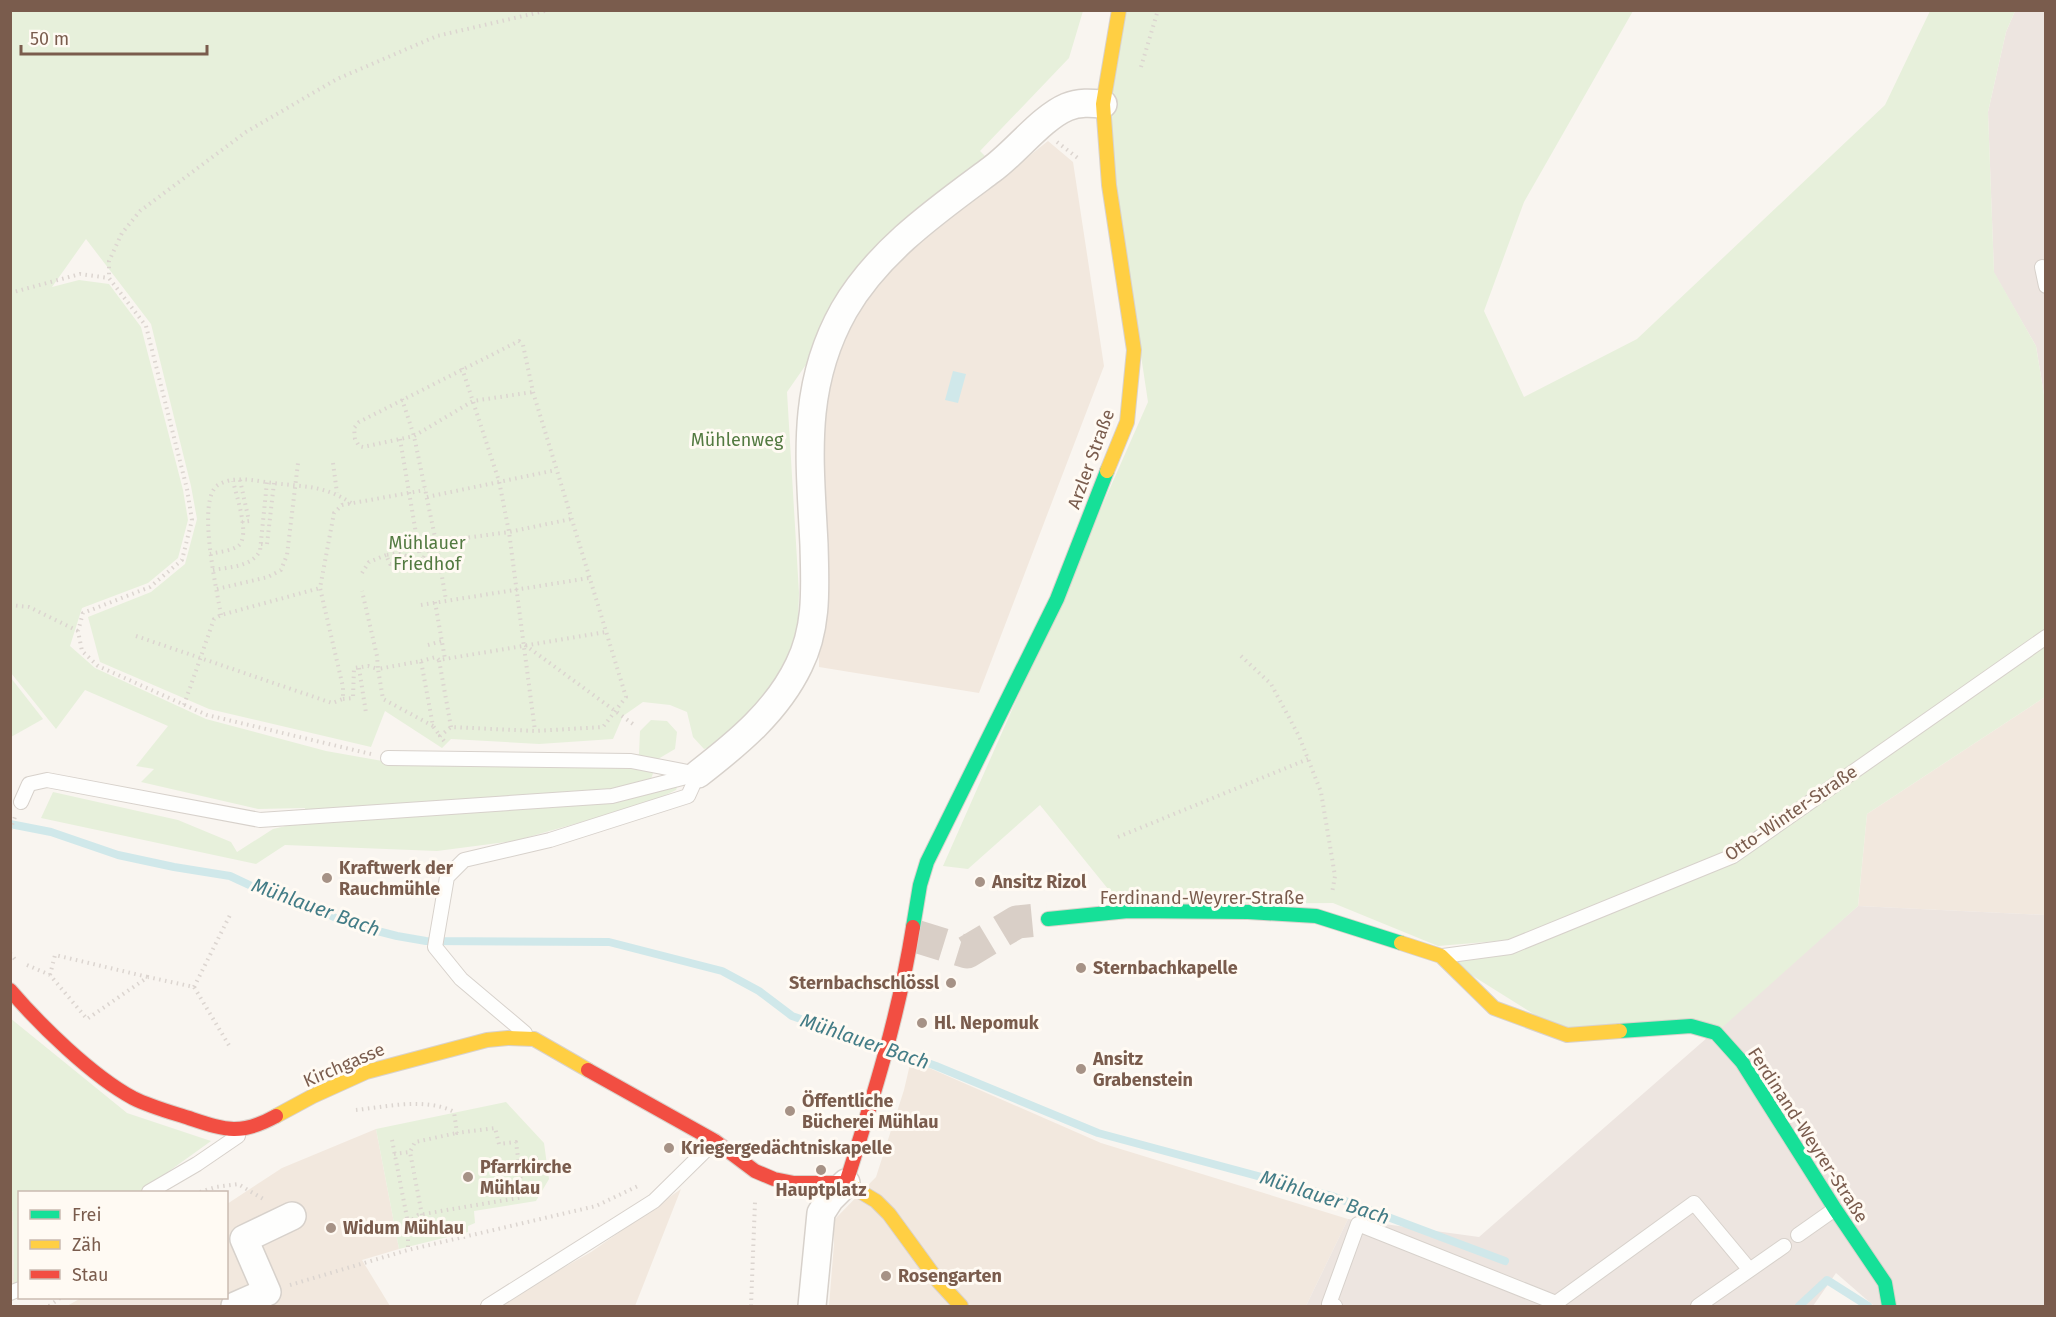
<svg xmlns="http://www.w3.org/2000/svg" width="2056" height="1317" font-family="'Fira Sans',sans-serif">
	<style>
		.residential { fill: #f2e8de }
		.industrial { fill: #ede5e0 }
		.green { fill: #e7f0db }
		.water { fill: #d0e8ea }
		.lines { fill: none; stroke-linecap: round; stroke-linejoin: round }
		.stream { stroke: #d0e8ea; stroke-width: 8 }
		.secondary-tunnel { stroke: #d9cfc7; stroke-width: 33; stroke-dasharray: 33 16; stroke-linecap: butt }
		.lane-casing { stroke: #d7d1cb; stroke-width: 16 }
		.street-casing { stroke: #d7d1cb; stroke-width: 30 }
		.fast-casing { stroke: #d9d2cb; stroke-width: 16 }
		.slow-casing { stroke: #d9d2cb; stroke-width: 16 }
		.jam-casing { stroke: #d9d2cb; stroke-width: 16 }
		.path { stroke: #dcd5d0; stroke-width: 4; stroke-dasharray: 1.5 4.5; stroke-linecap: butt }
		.lane { stroke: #fefefd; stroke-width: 14 }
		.street { stroke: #fefefd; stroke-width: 27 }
		.fast { stroke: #16e098; stroke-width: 14 }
		.slow { stroke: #ffcf43; stroke-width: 14 }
		.jam { stroke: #f24e42; stroke-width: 14 }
		.poi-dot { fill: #a69286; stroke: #fffaf3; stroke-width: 2 }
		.labels { text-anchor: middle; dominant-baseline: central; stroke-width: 6; stroke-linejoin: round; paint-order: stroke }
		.park-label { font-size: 18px; fill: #537a41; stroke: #fffaf3 }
		.street-label { font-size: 18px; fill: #7a5c4d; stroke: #fffaf3 }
		.poi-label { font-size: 18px; font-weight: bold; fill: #7a5c4d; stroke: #fffaf3; text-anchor: start }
		.water-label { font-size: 20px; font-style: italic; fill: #437c86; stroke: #fffaf3 }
	</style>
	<rect width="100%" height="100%" fill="#f9f5f0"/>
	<g class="residential">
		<path d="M1048,141l25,21 31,204 -125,327 -160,-26 -1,-136 8,-178 43,-79 42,-24z"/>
		<path d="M2045,697v218l-187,-9 9,-92z"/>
		<path d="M911,1060l190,83 247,76 -42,87h-477l5,-62v-24l42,-43 28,-87z"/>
		<path d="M376,1129l23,120 -37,11 28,46h-323l14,-8h145l1,-94 55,-36z"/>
		<path d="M681,1189l-46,117h-139l95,-54z"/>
		<path d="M10,1210l3,2 1,72h-3z"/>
	</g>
	<g class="industrial">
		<path d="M2015,11h30v390l-9,-55 -42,-73 -6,-161 18,-80z"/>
		<path d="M1858,906l187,9v391h-171l-38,-33 -23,33h-507l42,-87 131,18z"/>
	</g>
	<g class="green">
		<path d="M10,11h1073l-14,47 -89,93 16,16 -127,107 -82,118 12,201 -2,54 -25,48 -49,48 -19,6 -11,-12 -6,-25 -17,-7 -27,-3 -20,14 -10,23 -74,5 -88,-5 -9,9 -57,-37 -14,36 -162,-38 -109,-47 -12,-45 63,-25 34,-28 12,-45 -6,-33 -40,-162 -65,-85 -34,48 27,-7 30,4 32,43 42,163 5,30 -10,38 -30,25 -66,25 -12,38 25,22 111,51 120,32 62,11 223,6 28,-14 1,-23 11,-11 16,1 10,11 -2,17 -17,10 -7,20 -38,9v12l65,-15 -2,5 -27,13 -135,38 -77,10 -152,-6 -29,19 -215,-46 12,-26 125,28 53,22 6,10 36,-23 34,-8 -2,-13 -47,1 -117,-27 13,-13 -18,-3 32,-40 -83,-36 -29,39 -45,-56z"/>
		<path d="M1121,11h512l-109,191 -40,109 40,86 113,-58 248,-234 45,-94h85l-9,21 -18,80 6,160 42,74 9,55v296l-178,117 -9,92 -142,127 -149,2 -126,-79 69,-9 195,-80 -195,73 -72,6 -105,-43 -212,2 -81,-100 -72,64 -25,-3 205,-464 -45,-298z"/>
		<path d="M11,678l32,41 -32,18h-1z"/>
		<path d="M10,1018l117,95 84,28 -71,51h-120l-1,88 -5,4 -1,-72 -3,-2z"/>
		<path d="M506,1102l38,41 5,36 -13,22 -62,10 1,12 -7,3v6l-69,17 -23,-120z"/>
	</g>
	<path class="water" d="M953,371l13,3 -8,29 -13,-3z"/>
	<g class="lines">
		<g class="stream">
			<path d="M10,824l41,8 67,23 56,12 56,9 41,19 40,11 35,17 51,13 29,5 183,1 113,29 37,20 33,25 89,31"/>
			<path d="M895,1051l41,15 162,67 234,63 173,65"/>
			<path d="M1799,1306l28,-26 41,26"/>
		</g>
		<path class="secondary-tunnel" d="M912,935l55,17 50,-30 31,-3"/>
		<g class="lane-casing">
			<g id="lane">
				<path d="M2042,267l4,19"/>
				<path d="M388,758l243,3 62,12"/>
				<path d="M21,802l8,-18 18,-4 213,40 352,-24 86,-22"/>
				<path d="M1443,956l67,-9 223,-91 313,-219"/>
				<path d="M525,1033l-64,-54 -26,-32 12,-70 17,-17 86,-20 138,-44 10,-22"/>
				<path d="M149,1192l48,-28 41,-28"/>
				<path d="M1798,1235l37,-26"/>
				<path d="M10,1293l10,-4"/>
				<path d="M488,1306l166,-105 61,-60"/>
				<path d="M1335,1306l-6,-2 29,-80 198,79 138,-100 55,66"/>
				<path d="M1698,1306l86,-60"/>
			</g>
		</g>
		<g class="street-casing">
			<g id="street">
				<path d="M698,774c40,-31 79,-63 101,-109 19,-38 16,-79 15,-120 -4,-84 -14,-157 30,-235 34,-59 93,-100 147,-140 24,-17 50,-52 76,-63 12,-5 24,-4 36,-3"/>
				<path d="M235,1306l32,-14 -23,-53 48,-23"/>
				<path d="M812,1306l9,-93 9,-14 16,-16"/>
			</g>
		</g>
		<g class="fast-casing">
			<g id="fast">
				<path d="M1048,919l80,-8 120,1 68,4 85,27"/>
				<path d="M913,927l7,-42 7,-23 130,-263 50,-128"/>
				<path d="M1620,1031l71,-5 25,7 26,29 93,147 50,74 4,23"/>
			</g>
		</g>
		<g class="slow-casing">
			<g id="slow">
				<path d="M1107,471l20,-49 7,-72 -25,-165 -6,-81 16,-94"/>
				<path d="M1401,943l40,13 53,52 73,27 53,-4"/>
				<path d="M276,1116l37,-20 53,-24 121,-32 21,-2 26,1 54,31"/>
				<path d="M846,1183l30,18 13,13 49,67 23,25"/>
			</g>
		</g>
		<g class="jam-casing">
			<g id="jam">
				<path d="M10,990c30,35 82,86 123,108 18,9 37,14 56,20 36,12 51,18 87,-2"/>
				<path d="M588,1070l127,71 40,30 19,8 20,4h52"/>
				<path d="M846,1183c27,-85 53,-168 67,-256"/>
			</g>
		</g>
		<g class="path">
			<path d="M1141,67l17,-57"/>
			<path d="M1057,142l22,17"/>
			<path d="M10,293l70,-19 29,4"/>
			<path d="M462,368l37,113 10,51 26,199"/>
			<path d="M402,399l12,37 22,106 73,-10 62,-13"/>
			<path d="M400,439l21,124 13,-26"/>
			<path d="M333,463l4,30"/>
			<path d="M240,480l9,41 -7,1"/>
			<path d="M427,497l129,-27"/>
			<path d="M436,542l10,58"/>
			<path d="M261,544h6l7,-61"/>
			<path d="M399,553l3,1 19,9 -31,1 -4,-9z"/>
			<path d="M210,554c8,-2 21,-3 28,-8 13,-9 -2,-51 -5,-65"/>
			<path d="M213,570c17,-3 38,-3 47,-19l7,-69"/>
			<path d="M362,573l7,-11 17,-7"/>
			<path d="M217,589l51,-12 13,-7 6,-15 11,-92"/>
			<path d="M435,602l10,57"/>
			<path d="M10,605l19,2 49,24"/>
			<path d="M421,605l168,-27"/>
			<path d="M221,615c-4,-24 -25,-116 -3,-130 16,-10 38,-4 55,-2 31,4 51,2 78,20"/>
			<path d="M136,636l196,67 11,-4v-12l-23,-99 14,-75 8,-8 83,-15"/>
			<path d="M428,645l14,-4"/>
			<path d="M525,645l108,79"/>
			<path d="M1241,656l30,28 28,52 22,56 14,84 -3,17"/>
			<path d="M421,661l15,-4 3,3"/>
			<path d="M359,668l7,45"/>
			<path d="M343,699l10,-1 1,-30 14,-2 10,3 -1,-13 -15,-65"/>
			<path d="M184,705l30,-86 7,-4 99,-27"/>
			<path d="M433,726l-50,-27 -5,-30 43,-8 12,65 7,10"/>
			<path d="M451,727l-12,-67 167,-28"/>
			<path d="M444,741l-4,-5 11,-9 84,4 68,-4 23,-30 -93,-305 -10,-47 -4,-4 -160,81 -5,6 1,11 4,7 4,1 51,-11 59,-35 60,-9"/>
			<path d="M371,754l-164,-39 -109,-49 -16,-15 -4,-20 5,-18 67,-26 32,-27 10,-40 -5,-31 -41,-163 -37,-48v-17l13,-28 18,-22 106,-79 91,-53 100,-43 112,-26"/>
			<path d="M10,830l5,-13"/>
			<path d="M1118,837l190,-78"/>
			<path d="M10,953l7,9"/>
			<path d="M27,965l23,10 37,44 61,-42 46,10 36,60"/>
			<path d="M50,975l5,-20 93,22"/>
			<path d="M194,987l36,-72"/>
			<path d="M356,1110c29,-3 70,-13 98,2l3,21 38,-5 4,16 17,-2 7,55 -105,18 -10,8v27"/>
			<path d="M392,1140l16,83"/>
			<path d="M394,1154l16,-2"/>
			<path d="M514,1165l24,-7"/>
			<path d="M200,1192l16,-5 22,-3 27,16"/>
			<path d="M422,1215l-12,-63 5,-10 42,-9"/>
			<path d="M290,1285l118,-35 188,-44 44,-21"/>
			<path d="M49,1306l11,-8"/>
			<path d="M751,1306l4,-104"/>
		</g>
		<use href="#lane" class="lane"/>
		<use href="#street" class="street"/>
		<use href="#fast" class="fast"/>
		<use href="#slow" class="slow"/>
		<use href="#jam" class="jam"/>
	</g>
	<g class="poi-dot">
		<circle cx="327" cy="878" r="6"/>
		<circle cx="980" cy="882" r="6"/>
		<circle cx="1081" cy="968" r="6"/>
		<circle cx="951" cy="983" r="6"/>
		<circle cx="922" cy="1023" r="6"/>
		<circle cx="1081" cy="1069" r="6"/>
		<circle cx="790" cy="1111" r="6"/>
		<circle cx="669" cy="1148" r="6"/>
		<circle cx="821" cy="1170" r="6"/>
		<circle cx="468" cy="1177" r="6"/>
		<circle cx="331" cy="1228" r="6"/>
		<circle cx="886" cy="1276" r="6"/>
	</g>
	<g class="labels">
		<g class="park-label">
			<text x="737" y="440">Mühlenweg</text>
			<text x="427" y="543">Mühlauer<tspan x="427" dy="21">Friedhof</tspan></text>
		</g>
		<g class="street-label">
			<text transform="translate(1091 459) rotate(-70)">Arzler Straße</text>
			<text transform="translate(1791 813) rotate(-34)">Otto-Winter-Straße</text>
			<text x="1202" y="898">Ferdinand-Weyrer-Straße</text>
			<text transform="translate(344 1065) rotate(-23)">Kirchgasse</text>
			<text transform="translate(1808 1135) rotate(57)">Ferdinand-Weyrer-Straße</text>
		</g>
		<g class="poi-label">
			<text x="339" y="868">Kraftwerk der<tspan x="339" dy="21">Rauchmühle</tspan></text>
			<text x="992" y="882">Ansitz Rizol</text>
			<text x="1093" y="968">Sternbachkapelle</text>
			<text x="939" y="983" text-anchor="end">Sternbachschlössl</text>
			<text x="934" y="1023">Hl. Nepomuk</text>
			<text x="1093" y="1059">Ansitz<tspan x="1093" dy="21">Grabenstein</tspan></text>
			<text x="802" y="1101">Öffentliche<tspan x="802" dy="21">Bücherei Mühlau</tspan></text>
			<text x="681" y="1148">Kriegergedächtniskapelle</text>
			<text x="480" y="1167">Pfarrkirche<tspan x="480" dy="21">Mühlau</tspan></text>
			<text x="821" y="1190" text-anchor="middle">Hauptplatz</text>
			<text x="343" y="1228">Widum Mühlau</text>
			<text x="898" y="1276">Rosengarten</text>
		</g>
		<g class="water-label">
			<text transform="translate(316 907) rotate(20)">Mühlauer Bach</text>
			<text transform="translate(865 1041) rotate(19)">Mühlauer Bach</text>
			<text transform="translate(1325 1197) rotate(18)">Mühlauer Bach</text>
		</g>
	</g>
	<rect width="2056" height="1317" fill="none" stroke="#7a5c4d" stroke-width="24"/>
	<rect x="18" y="1191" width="210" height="108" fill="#fffaf3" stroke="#cabbb1" stroke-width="1.5"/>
	<rect x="30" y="1210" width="30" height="9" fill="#16e098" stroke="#cabbb1" stroke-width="1.5"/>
	<text x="72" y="1221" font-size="18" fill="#7a5c4d">Frei</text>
	<rect x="30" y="1240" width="30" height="9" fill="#ffcf43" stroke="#cabbb1" stroke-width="1.5"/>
	<text x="72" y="1251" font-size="18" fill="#7a5c4d">Zäh</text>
	<rect x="30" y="1270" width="30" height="9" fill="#f24e42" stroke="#cabbb1" stroke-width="1.5"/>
	<text x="72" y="1281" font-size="18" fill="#7a5c4d">Stau</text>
	<path d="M21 45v9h186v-9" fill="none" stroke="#7a5c4d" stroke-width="3"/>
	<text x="30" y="45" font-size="18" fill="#7a5c4d" stroke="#fffaf3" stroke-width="4.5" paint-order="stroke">50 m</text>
</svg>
